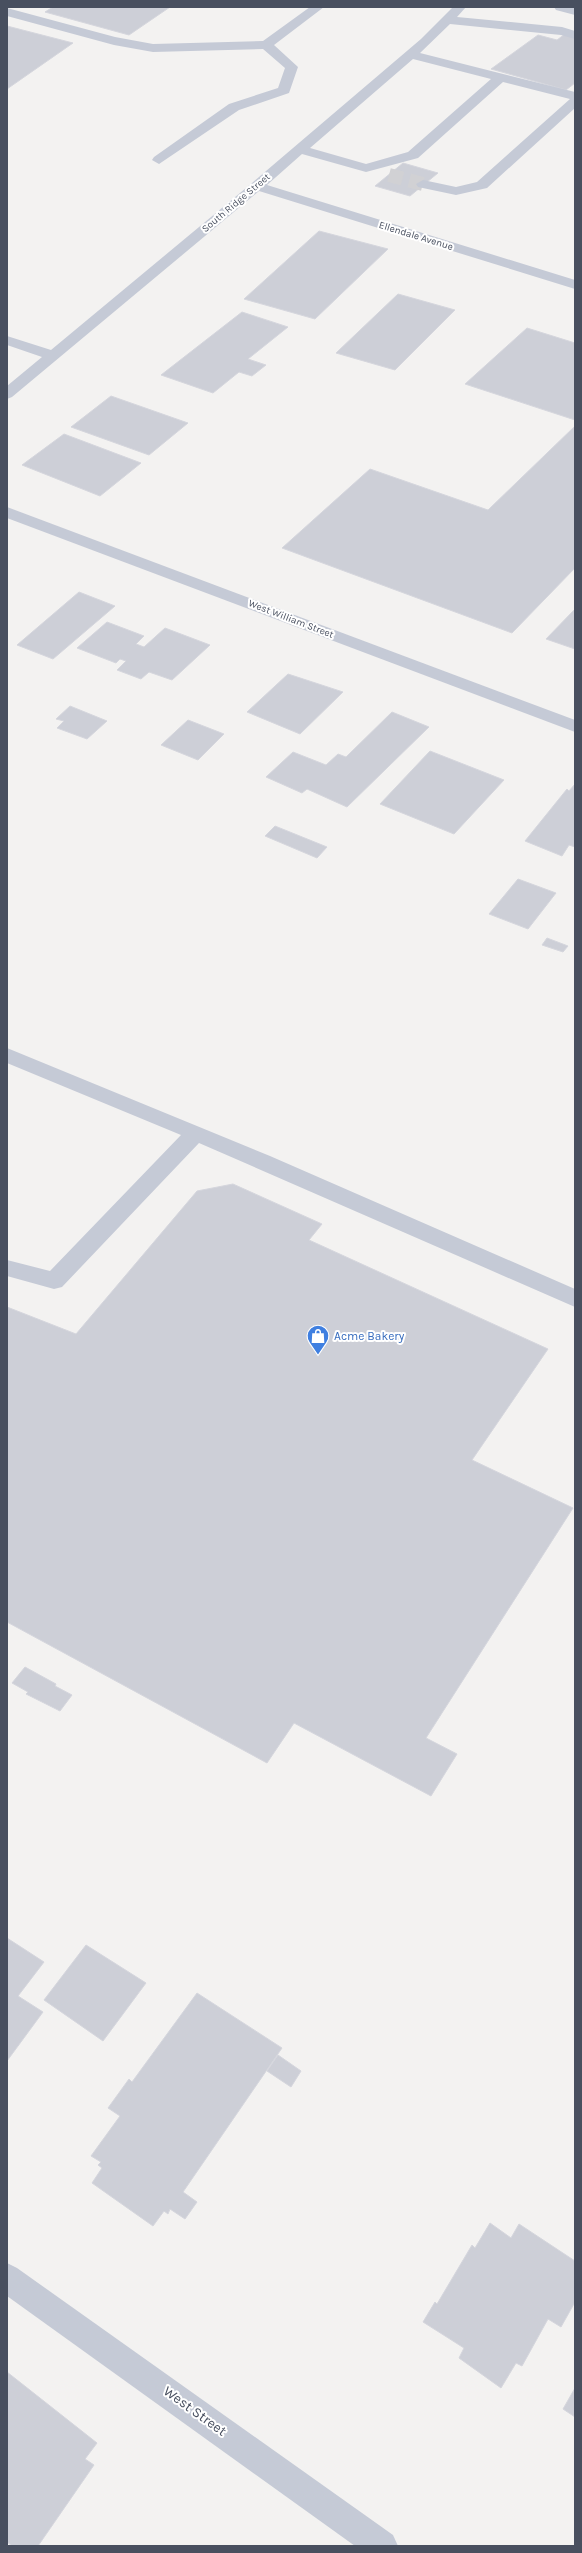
<svg xmlns="http://www.w3.org/2000/svg" width="582" height="2553" font-family="Karla,sans-serif">
	<style>
		.building { fill: #cdcfd7; stroke: #d5d6dd }
		.lines { fill: none; stroke-linecap: round; stroke-linejoin: round }
		.minor-tunnel { stroke: #d1d1d4; stroke-width: 14; stroke-dasharray: 14 7; stroke-linecap: butt }
		.minor { fill: #c5cad6; fill-rule: evenodd }
		.labels { text-anchor: middle; dominant-baseline: central; stroke-width: 4; stroke-linejoin: round; paint-order: stroke }
		.far-street-label { font-size: 10px; fill: #484f5f; stroke: #fff }
		.shop-label { font-size: 12px; fill: #366cbe; stroke: #fff; text-anchor: start }
		.near-street-label { font-size: 14px; fill: #484f5f; stroke: #fff }
	</style>
	<rect width="100%" height="100%" fill="#f3f2f1"/>
	<g class="building">
		<path d="M53,7h117l-41,28 -84,-23z"/>
		<path d="M7,26l66,17 -66,46z"/>
		<path d="M565,34l10,3v46l-9,7 -75,-21 47,-34 19,5z"/>
		<path d="M403,163l35,10 -28,23 -35,-10z"/>
		<path d="M319,231l69,18 -73,70 -71,-20z"/>
		<path d="M398,294l57,16 -60,60 -59,-17z"/>
		<path d="M242,312l46,15 -40,32 18,6 -14,11 -13,-4 -26,21 -52,-18z"/>
		<path d="M527,328l48,15v77l-110,-36z"/>
		<path d="M111,396l77,27 -39,32 -78,-28z"/>
		<path d="M575,426v142l-63,65 -230,-85 88,-79 118,41z"/>
		<path d="M64,434l77,29 -41,33 -78,-31z"/>
		<path d="M79,592l36,14 -62,53 -36,-14z"/>
		<path d="M575,609v40l-29,-10z"/>
		<path d="M107,622l37,14 -8,8 8,3 21,-19 45,17 -38,35 -23,-8 -8,7 -24,-9 9,-9 -6,-2 -4,4 -39,-15z"/>
		<path d="M288,674l55,18 -43,42 -53,-22z"/>
		<path d="M70,706l37,15 -20,18 -30,-11 7,-7 -8,-2z"/>
		<path d="M392,712l37,15 -82,80 -40,-18 -5,4 -36,-16 27,-25 33,13 12,-11 8,3z"/>
		<path d="M188,720l36,14 -26,26 -37,-15z"/>
		<path d="M430,751l74,29 -50,54 -74,-30z"/>
		<path d="M575,784v63l-6,-2 -7,11 -37,-15 42,-52 2,2z"/>
		<path d="M275,826l52,21 -10,11 -52,-22z"/>
		<path d="M518,879l38,14 -28,36 -39,-15z"/>
		<path d="M547,938l21,8 -5,6 -21,-7z"/>
		<path d="M233,1184l89,40 -13,16 239,109 -76,111 101,48 -147,230 31,16 -26,42 -137,-73 -27,40 -260,-141v-315l69,27 121,-143z"/>
		<path d="M25,1667l31,17 -1,2 17,9 -12,16 -34,-17 2,-2 -16,-9z"/>
		<path d="M7,1938l37,24 -26,34 25,16 -36,49z"/>
		<path d="M86,1945l60,38 -43,58 -59,-41z"/>
		<path d="M197,1993l85,55 -99,144 14,10 -12,17 -15,-10 -2,5 -4,-3 -11,15 -61,-43 10,-15 -4,-3 3,-3 -10,-6 29,-40 -12,-8 21,-29 3,3z"/>
		<path d="M278,2055l23,16 -10,16 -24,-16z"/>
		<path d="M490,2223l21,15 8,-14 56,37v41l-14,25 -13,-8 -26,47 -6,-3 -15,25 -42,-30 5,-10 -41,-26 12,-20 2,2 35,-59 3,3z"/>
		<path d="M7,2372l90,71 -12,16 9,6 -56,81h-26l-5,-4z"/>
		<path d="M575,2388v29l-12,-8z"/>
	</g>
	<g class="lines">
		<path class="minor-tunnel" d="M389,175l34,9"/>
		<g class="minor">
			<path d="M310,7h14l-50,38 24,22 -9,26 -50,17 -80,54 -7,-4 2,-3 75,-53 49,-16 7,-20 -22,-19 -110,3 -39,-7 -107,-29v-8l108,29 38,7 110,-3z"/>
			<path d="M453,7h13l-9,10 105,10 13,4v8l-14,-4 -111,-11 -30,29 155,39v16l-88,80 -31,7 -38,-8 -2,-3 7,-4 33,7 21,-5 93,-83 -67,-17 -85,76 -52,14 -64,-18 -35,31 308,95v9l-316,-98 -247,206 -5,2v-13l35,-29 -35,-12v-9l44,14 201,-167 169,-144zM413,59l78,20 -83,73 -42,12 -56,-16z"/>
			<path d="M554,7h21v8l-19,-5z"/>
			<path d="M7,507l568,213v12l-568,-214z"/>
			<path d="M7,1048l263,108 305,133v18l-376,-164 -137,144 -8,2 -47,-13v-16l43,11 131,-136 -174,-72z"/>
			<path d="M7,2263l10,5 376,267 5,11h-43l-348,-250z"/>
		</g>
	</g>
	<defs>
		<g id="shop-pin" transform="scale(1.15)"><path d="M0 17L-7.5 6A9.5 9.5 0 1 1 7.5 6Z" fill="#3f7fe0" stroke="#fff"/><path d="M-5-2.5h2.3a2.7 3.5 0 0 1 5.4 0H5L5.5 6h-11ZM-1.5-2.5h3a1.5 2.3 0 0 0-3 0Z" fill="#fff"/></g>
	</defs>
	<g fill-rule="evenodd">
		<use href="#shop-pin" x="318" y="1336"/>
	</g>
	<g class="labels">
		<g class="far-street-label">
			<text transform="translate(236 203) rotate(-40)">South Ridge Street</text>
			<text transform="translate(416 236) rotate(17)">Ellendale Avenue</text>
			<text transform="translate(291 619) rotate(21)">West William Street</text>
		</g>
		<g class="shop-label">
			<text x="334" y="1336">Acme Bakery</text>
		</g>
		<g class="near-street-label">
			<text transform="translate(195 2411) rotate(36)">West Street</text>
		</g>
	</g>
	<rect width="582" height="2553" fill="none" stroke="#484f5f" stroke-width="16"/>
</svg>
